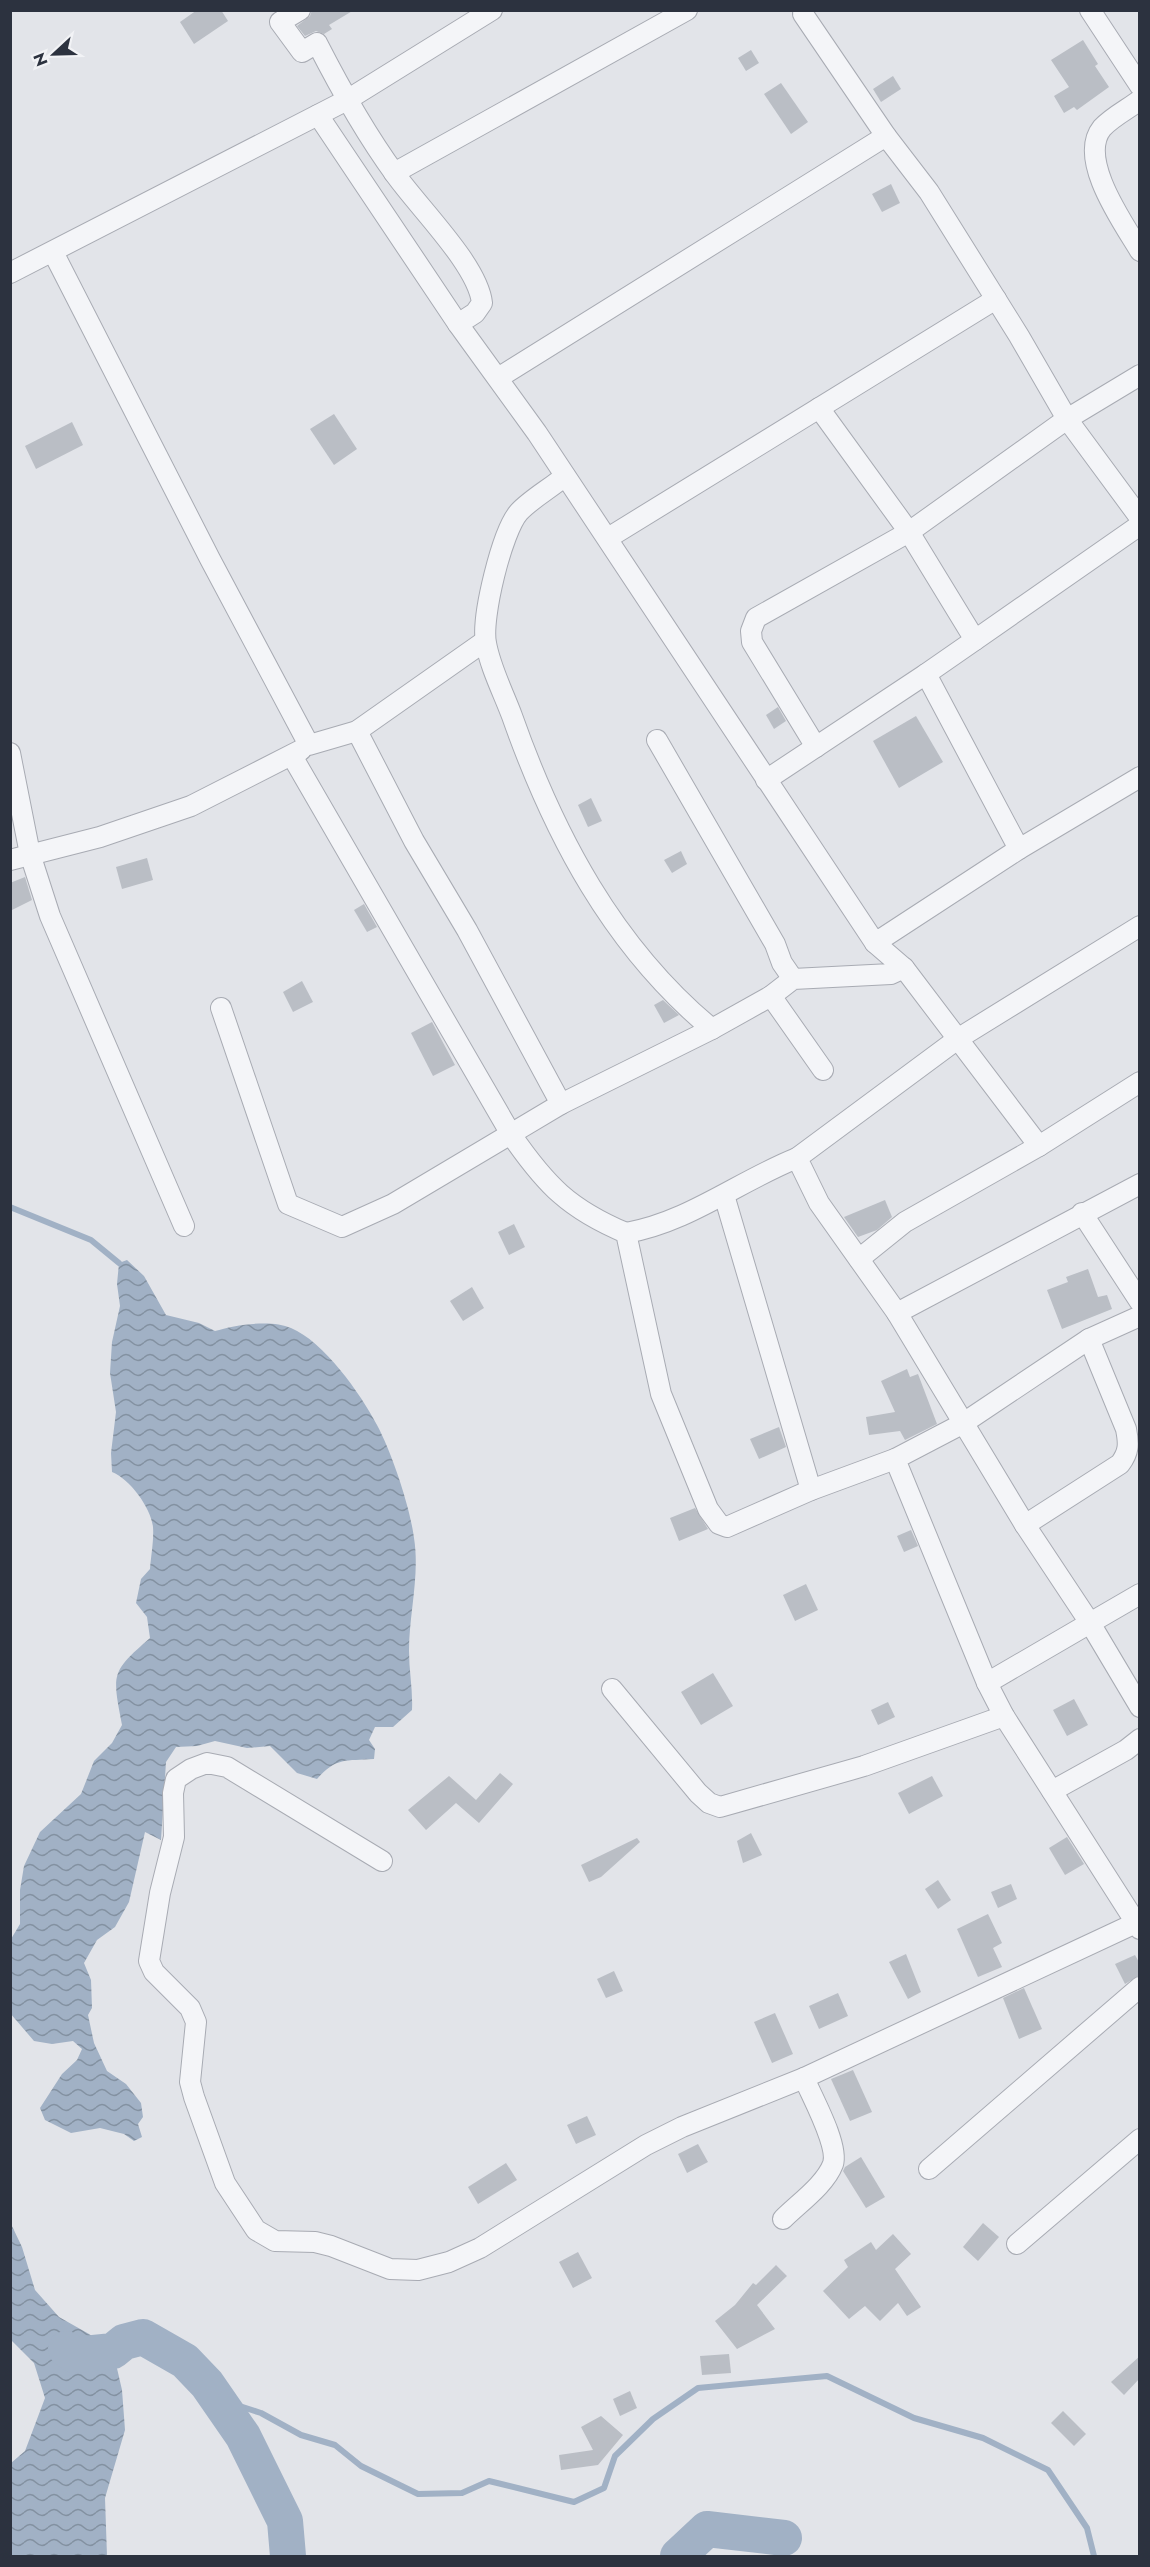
<svg xmlns="http://www.w3.org/2000/svg" width="1150" height="2567" font-family="Jost,sans-serif">
	<style>
		.water { fill: url(#water-waves) }
		.lines { fill: none; stroke-linecap: round; stroke-linejoin: round }
		.stream { stroke: #a1b1c5; stroke-width: 6 }
		.river { stroke: #a1b1c5; stroke-width: 36 }
		.building { fill: #babec5 }
		.minor-casing { stroke: #a8abb3; stroke-width: 22 }
		.minor { stroke: #f4f5f8; stroke-width: 20 }
	</style>
	<defs>
		<pattern id="water-waves" width="16" height="10" patternUnits="userSpaceOnUse" patternTransform="scale(1.5)"><rect width="16" height="10" fill="#a1b1c5"/><path d="M0 5q4-4 8 0t8 0" fill="none" stroke="#8391a1"/></pattern>
	</defs>
	<rect width="100%" height="100%" fill="#e2e4e9"/>
	<g class="water">
		<path d="M127,1260l17,16 22,39 33,8 16,8c20,-6 56,-12 76,-3 32,13 70,66 86,97 15,28 33,82 37,113 6,37 -5,76 -5,113 0,20 4,39 3,59l-19,17h-18l-6,13 6,9 -1,10c-28,2 -38,-2 -57,20l-20,-6 -27,-27 -23,2 -32,-7 -18,5 -21,1 -10,15 -5,78 -16,-8 -16,70 -14,25 -18,13 -13,23 7,17 1,28 -4,7 6,28 13,28 19,13 15,19 2,14 -5,7 4,13 -8,4 -10,-7 -24,-6 -29,5 -26,-13 -5,-12 22,-34 15,-14 5,-11 -9,-8 -21,3 -18,-3 -24,-28 1,-74 9,-15v-34l4,-24 16,-34 41,-38 13,-33 18,-18 10,-18c-10,-52 -11,-53 28,-87l-3,-21 -11,-14 5,-24 9,-10c1,-13 4,-29 3,-42 -2,-19 -23,-48 -41,-55l-1,-19 5,-41 -6,-39 2,-31 8,-36 -3,-22 2,-21z"/>
		<path d="M11,2224l11,23 13,43 24,27 30,17 24,17 9,39 3,40 -20,68 2,58h-96v-93l14,-12 20,-53 -11,-35 -23,-23z"/>
	</g>
	<g class="lines">
		<g class="stream">
			<path d="M10,1207l81,33 28,23"/>
			<path d="M218,2399l43,14 40,22 34,10 26,21 57,28 44,-1 27,-12 85,21 30,-14 11,-32 38,-37 45,-31 129,-12 87,42 69,20 65,32 39,58 7,28"/>
		</g>
		<g class="river">
			<path d="M66,2349l8,6 39,-4 11,-9 19,-5 42,24 22,23 36,52 42,85 3,35"/>
			<path d="M678,2556l29,-27 77,9"/>
		</g>
	</g>
	<g class="building">
		<path d="M197,10h24l7,11 -34,23 -14,-22z"/>
		<path d="M312,10h42l-25,15 3,4 -8,5 -8,-3 -11,5 -8,-10 13,-10z"/>
		<path d="M1083,40l15,24 -3,2 14,21 -32,23 -3,-3 -10,6 -10,-17 15,-9 -18,-27z"/>
		<path d="M751,50l8,13 -13,8 -8,-13z"/>
		<path d="M893,76l8,13 -20,13 -8,-13z"/>
		<path d="M781,83l27,39 -17,12 -27,-40z"/>
		<path d="M891,184l9,19 -18,9 -10,-18z"/>
		<path d="M334,414l23,35 -23,16 -24,-36z"/>
		<path d="M72,422l11,23 -47,24 -11,-23z"/>
		<path d="M778,707l8,14 -12,8 -8,-14z"/>
		<path d="M916,716l27,46 -44,26 -26,-47z"/>
		<path d="M591,798l11,23 -14,6 -10,-22z"/>
		<path d="M681,851l6,13 -15,9 -8,-13z"/>
		<path d="M147,858l6,22 -31,9 -6,-22z"/>
		<path d="M25,877l7,23 -22,11v-28z"/>
		<path d="M364,904l13,23 -10,5 -13,-22z"/>
		<path d="M302,981l11,21 -20,10 -10,-20z"/>
		<path d="M663,1000l16,15 -15,8 -10,-18z"/>
		<path d="M432,1022l23,43 -22,11 -22,-43z"/>
		<path d="M885,1200l7,17 -15,13 -19,7 -14,-20z"/>
		<path d="M514,1224l11,23 -16,8 -11,-23z"/>
		<path d="M1088,1269l10,28 9,-2 5,14 -50,20 -15,-39 21,-8 -2,-5z"/>
		<path d="M472,1287l12,21 -21,13 -13,-20z"/>
		<path d="M907,1369l3,8 8,-3 19,50 -32,16 -5,-9 -31,4 -3,-18 29,-5 -14,-31z"/>
		<path d="M779,1427l7,20 -27,12 -9,-20z"/>
		<path d="M695,1508l13,21 -29,12 -9,-23z"/>
		<path d="M911,1530l7,16 -14,6 -7,-16z"/>
		<path d="M806,1584l12,26 -23,11 -12,-26z"/>
		<path d="M713,1673l20,33 -32,19 -20,-33z"/>
		<path d="M1074,1699l14,26 -21,11 -14,-26z"/>
		<path d="M888,1702l7,15 -17,8 -7,-15z"/>
		<path d="M500,1773l13,11 -34,39 -23,-20 -30,27 -18,-20 41,-34 27,24z"/>
		<path d="M932,1776l11,20 -34,18 -11,-21z"/>
		<path d="M751,1833l11,22 -19,8 -6,-22z"/>
		<path d="M1067,1837l17,27 -19,11 -16,-27z"/>
		<path d="M637,1838l3,4 -39,35 -12,5 -8,-17z"/>
		<path d="M938,1880l13,20 -13,9 -13,-20z"/>
		<path d="M1011,1884l6,15 -19,9 -7,-16z"/>
		<path d="M988,1914l14,29 -9,5 9,19 -24,10 -21,-48z"/>
		<path d="M906,1954l15,38 -13,7 -19,-37z"/>
		<path d="M1135,1955l5,9v11l-15,9 -10,-20z"/>
		<path d="M614,1971l9,20 -17,7 -9,-19z"/>
		<path d="M1024,1988l18,41 -23,10 -16,-41z"/>
		<path d="M838,1993l10,23 -29,13 -10,-23z"/>
		<path d="M775,2013l18,41 -21,9 -18,-41z"/>
		<path d="M853,2070l19,42 -22,9 -19,-42z"/>
		<path d="M587,2116l9,19 -20,9 -9,-19z"/>
		<path d="M698,2144l10,18 -21,11 -9,-19z"/>
		<path d="M861,2157l24,40 -19,11 -23,-37 2,-4z"/>
		<path d="M506,2163l11,17 -39,24 -10,-17z"/>
		<path d="M983,2223l16,14 -21,24 -15,-14z"/>
		<path d="M893,2234l18,20 -16,15 26,38 -14,9 -9,-13 -18,18 -15,-15 -16,13 -26,-28 25,-24 -4,-7 27,-18 5,8z"/>
		<path d="M578,2252l14,26 -19,10 -14,-26z"/>
		<path d="M776,2265l11,11 -30,29 18,24 -38,20 -22,-28 20,-16 18,-22 3,2z"/>
		<path d="M729,2354l2,19 -29,2 -2,-19z"/>
		<path d="M1140,2356v22l-16,17 -13,-13z"/>
		<path d="M630,2391l7,17 -17,8 -7,-17z"/>
		<path d="M1063,2411l23,23 -12,12 -23,-23z"/>
		<path d="M601,2416l22,19 -25,30 -37,5 -2,-15 34,-5 -12,-23z"/>
	</g>
	<g class="lines">
		<g class="minor-casing">
			<g id="minor">
				<path d="M300,10l-20,12 22,30 15,-9c23,45 48,90 78,131 23,33 83,91 87,129l-7,10 -17,11 79,109 338,510 144,-94 -93,-175 49,-34 -66,-108 -90,-124"/>
				<path d="M1090,10l50,76"/>
				<path d="M803,14l83,122"/>
				<path d="M1140,100c-12,9 -28,17 -38,28 -25,31 22,96 38,123"/>
				<path d="M318,115l140,209"/>
				<path d="M394,173l293,-163"/>
				<path d="M53,252l157,307 99,186 48,-14 128,-90"/>
				<path d="M10,273l337,-173 145,-90"/>
				<path d="M498,378l388,-242 43,56 90,144 48,83 73,99"/>
				<path d="M565,476c-14,12 -34,23 -46,36 -17,19 -38,106 -33,131 4,24 17,49 26,73 42,119 101,231 200,313"/>
				<path d="M608,538l388,-239"/>
				<path d="M975,640l165,-115"/>
				<path d="M357,731l57,110 53,89 94,174"/>
				<path d="M657,740l118,204 7,19 11,16"/>
				<path d="M816,747l-64,-105 -1,-11 5,-13 153,-86 158,-113 73,-44"/>
				<path d="M10,753l20,101 20,62 134,310"/>
				<path d="M292,756l220,380c34,49 57,73 114,97l35,161 47,115 11,15 8,3 84,-37 84,-31"/>
				<path d="M766,780l160,-106"/>
				<path d="M1019,849l121,-72"/>
				<path d="M10,860l90,-23 91,-31 110,-56"/>
				<path d="M904,968l135,178"/>
				<path d="M771,996l52,74"/>
				<path d="M221,1008l67,196 54,23 51,-23 168,-100 151,-75 59,-33 22,-17 98,-5 13,-6 -29,-25"/>
				<path d="M724,1195l87,295"/>
				<path d="M1082,1213l58,89"/>
				<path d="M626,1233c63,-11 113,-52 171,-75"/>
				<path d="M859,1259l46,-37 134,-76 101,-64"/>
				<path d="M897,1313l243,-129"/>
				<path d="M1140,1316l-51,23 -127,85 -67,35 92,224 17,33 136,213"/>
				<path d="M1025,1525l-128,-212 -78,-110 -22,-45 162,-120 181,-112"/>
				<path d="M1140,1594l-50,29 50,84"/>
				<path d="M987,1683l103,-60 -65,-98 95,-61c9,-12 9,-20 6,-35l-37,-90"/>
				<path d="M612,1689l86,104 11,10 11,4 144,-41 140,-50"/>
				<path d="M1052,1791l74,-41 14,-11"/>
				<path d="M382,1861l-155,-94 -20,-4 -16,6 -15,10 -3,14 1,44 -14,56 -11,68 5,11 36,36 6,14 -6,60 4,15 31,86 31,47 19,11 40,1 16,4 59,23 28,1 31,-8 31,-14 166,-103 36,-18 122,-49 336,-157"/>
				<path d="M929,2169l211,-182"/>
				<path d="M783,2219c16,-16 42,-34 50,-55 6,-19 -21,-67 -29,-86"/>
				<path d="M1017,2244l123,-105"/>
			</g>
		</g>
		<use href="#minor" class="minor"/>
	</g>
	<rect width="1150" height="2567" fill="none" stroke="#2c323f" stroke-width="24"/>
	<g transform="translate(54 54) rotate(248)" stroke="#f2f3f6" stroke-width="4.5" paint-order="stroke">
	<path d="M0-4.5L10 22L0 15L-10 22Z" fill="#2c323f"/>
	<text y="-9" font-size="16" font-weight="bold" text-anchor="middle" fill="#2c323f">N</text>
	</g>
</svg>
